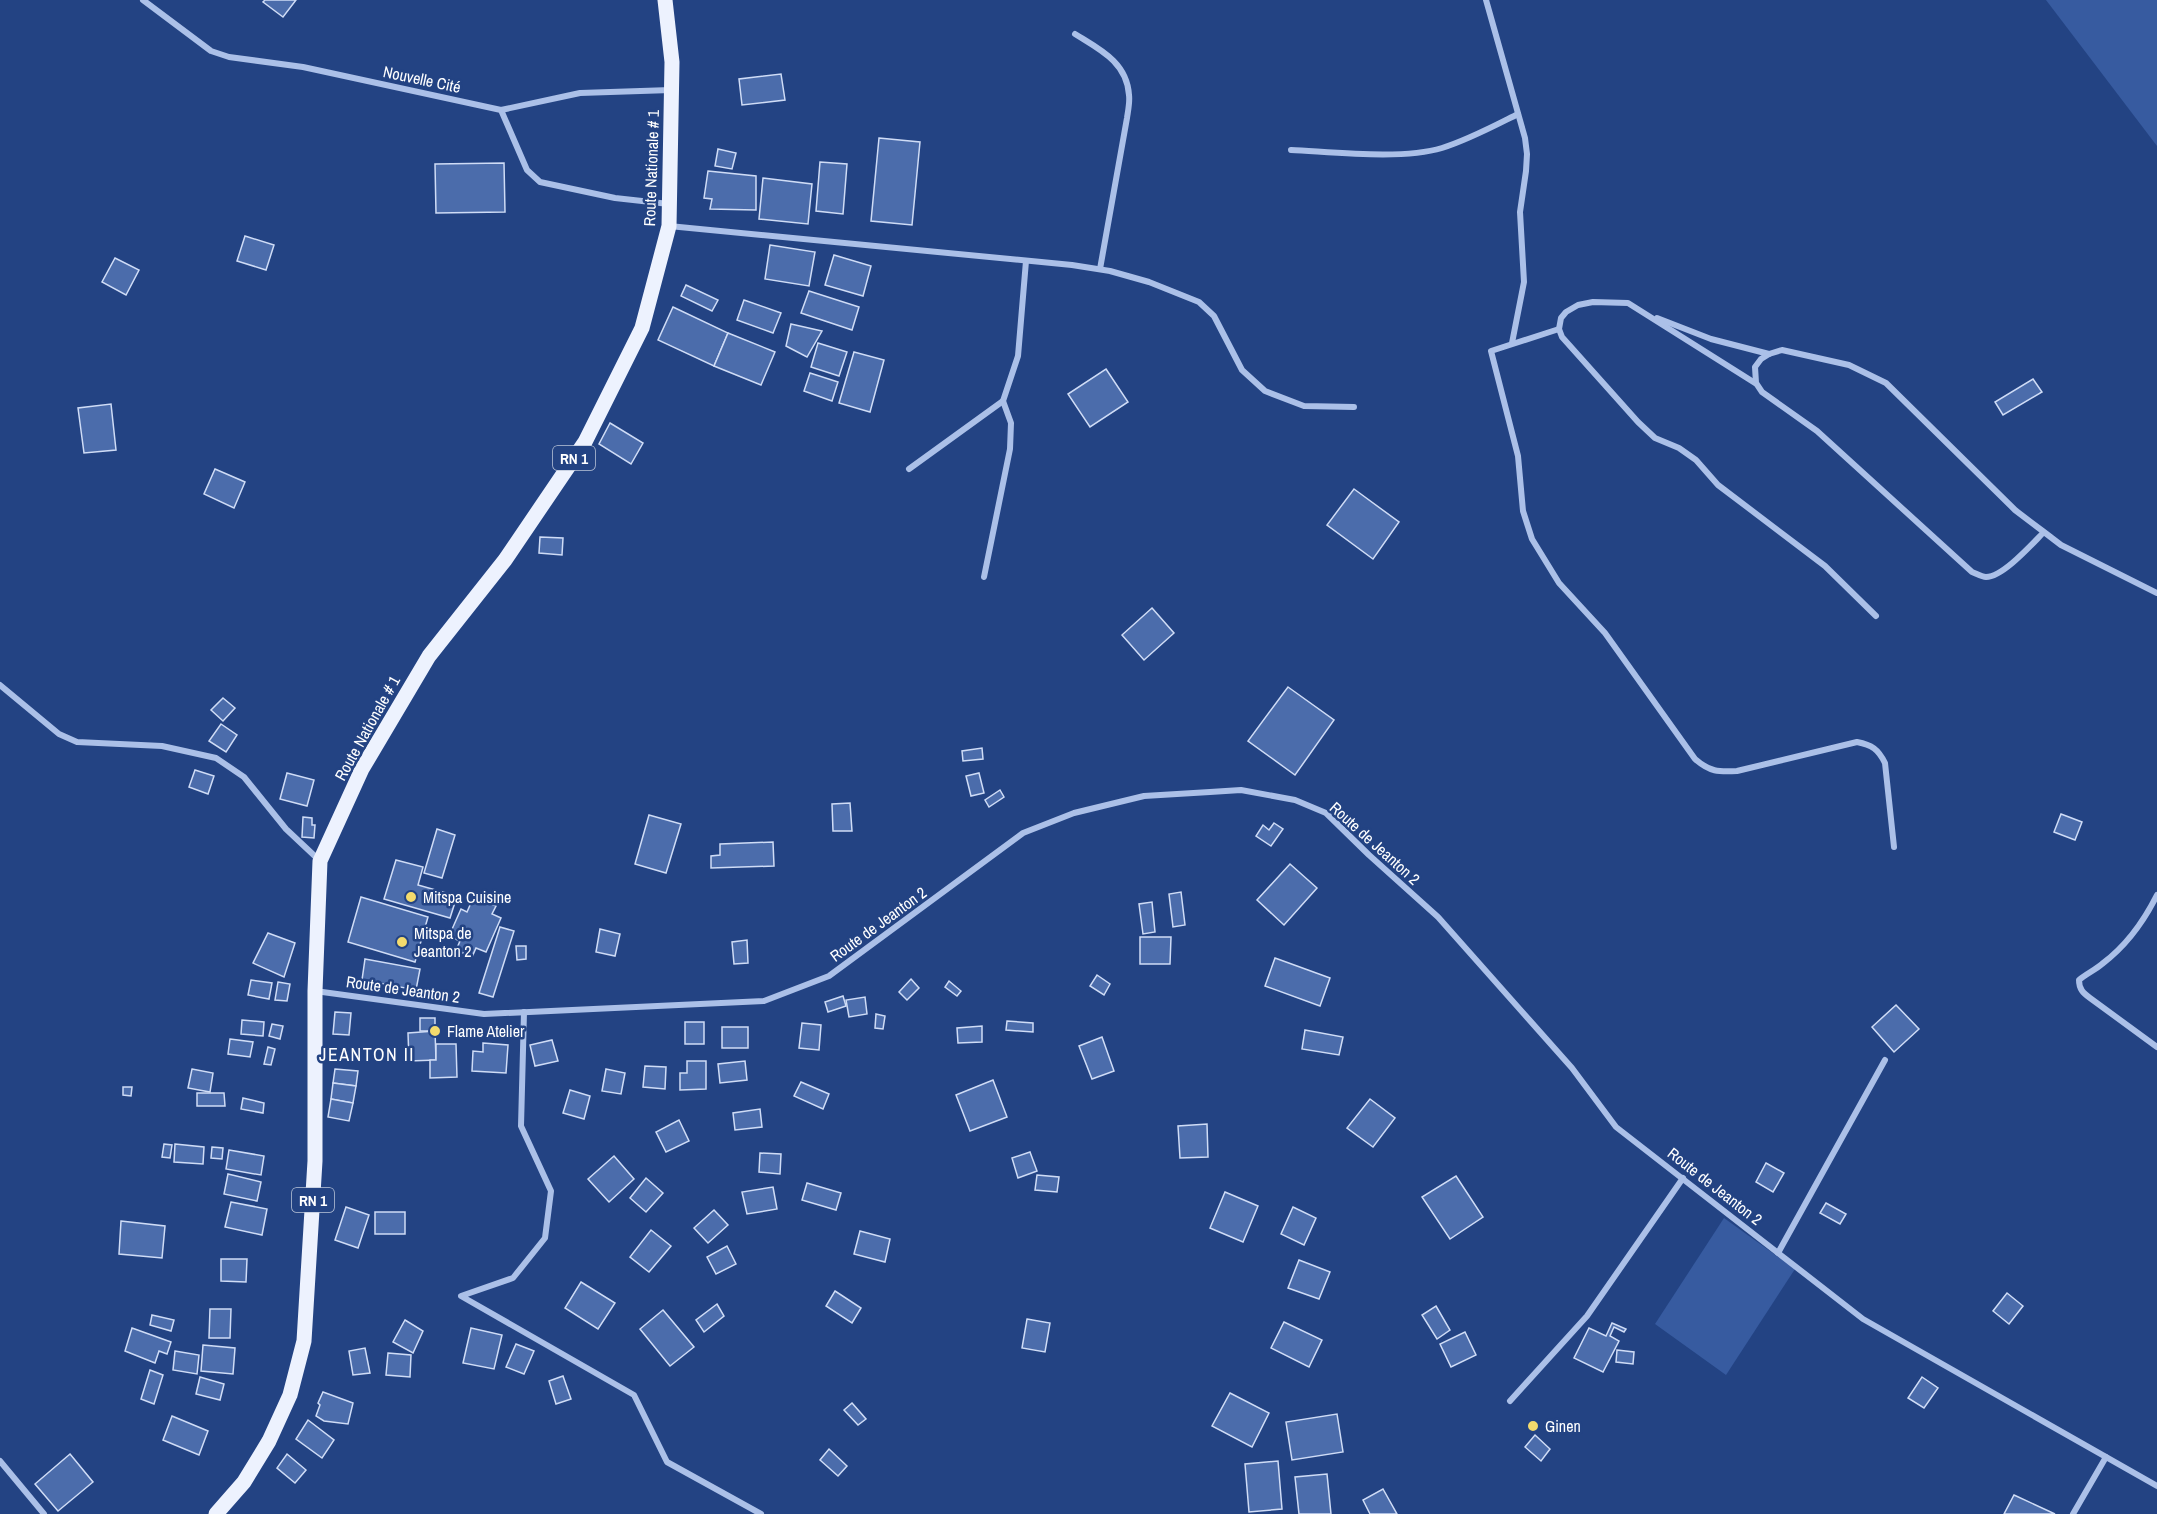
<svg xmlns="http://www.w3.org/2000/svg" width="2157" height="1514" font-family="'Archivo Narrow',sans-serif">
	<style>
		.green { fill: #375ba0 }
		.building { fill: #4b6cab; stroke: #cfdcf6; stroke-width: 1.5 }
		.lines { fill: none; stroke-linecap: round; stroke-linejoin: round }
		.street { stroke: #abc0e8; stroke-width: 6 }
		.primary { stroke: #edf2fe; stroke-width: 15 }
		.poi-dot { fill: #f4db6d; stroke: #234383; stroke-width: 2 }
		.labels { text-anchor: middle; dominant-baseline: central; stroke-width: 5; stroke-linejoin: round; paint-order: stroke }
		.shield { fill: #234383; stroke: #bdc7da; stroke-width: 1.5 }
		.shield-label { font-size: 15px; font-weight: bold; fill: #fff }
		.street-label { font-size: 16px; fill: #fff; stroke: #234383 }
		.poi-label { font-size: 16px; fill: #fff; stroke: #234383; text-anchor: start }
		.neighbourhood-label { font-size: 18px; letter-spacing: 1.5px; fill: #fff; stroke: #234383 }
	</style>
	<rect width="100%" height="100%" fill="#234383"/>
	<g class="green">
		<path d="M2046,0h111v146z"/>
		<path d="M1724,1218l71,51 -69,106 -71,-51z"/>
	</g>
	<g class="building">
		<path d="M265,0h31l-13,17 -20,-15z"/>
		<path d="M781,74l4,26 -43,5 -3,-26z"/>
		<path d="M879,138l41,4 -8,83 -41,-4z"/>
		<path d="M718,149l18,4 -4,16 -17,-3z"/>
		<path d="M820,162l27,2 -4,50 -27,-3z"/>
		<path d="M504,163l1,49 -69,1 -1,-49z"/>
		<path d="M708,171l48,5v34l-46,-1 2,-10 -8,-1z"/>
		<path d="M763,178l49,6 -4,40 -49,-5z"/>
		<path d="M245,236l29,9 -8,25 -29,-9z"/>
		<path d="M770,245l45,7 -6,34 -44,-7z"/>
		<path d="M834,255l37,11 -8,30 -38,-11z"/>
		<path d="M115,258l24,12 -13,25 -24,-13z"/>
		<path d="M686,285l32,15 -6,11 -31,-15z"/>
		<path d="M809,291l50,16 -7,23 -51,-17z"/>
		<path d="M744,300l37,13 -8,20 -36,-13z"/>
		<path d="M673,307l55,26 -14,33 -56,-26z"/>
		<path d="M791,324l31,7 -15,26 -21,-11z"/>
		<path d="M728,333l47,19 -14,33 -47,-19z"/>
		<path d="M818,343l29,9 -8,24 -28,-9z"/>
		<path d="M854,352l30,8 -14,52 -31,-9z"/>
		<path d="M1106,369l22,33 -38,25 -22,-33z"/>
		<path d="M810,373l28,9 -6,19 -28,-10z"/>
		<path d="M2033,379l9,13 -39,23 -8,-13z"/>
		<path d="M111,404l5,46 -32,3 -6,-45z"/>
		<path d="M610,423l33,20 -12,21 -32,-20z"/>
		<path d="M215,469l30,13 -11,26 -30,-14z"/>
		<path d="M1354,489l45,33 -26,37 -46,-34z"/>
		<path d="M540,537l23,1 -1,17 -23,-2z"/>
		<path d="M1152,608l22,25 -30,27 -22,-25z"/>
		<path d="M1288,687l46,33 -39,55 -47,-34z"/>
		<path d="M223,698l12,10 -12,13 -12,-11z"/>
		<path d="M221,724l16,11 -11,17 -17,-11z"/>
		<path d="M982,748l1,11 -20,2 -1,-10z"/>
		<path d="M195,770l19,6 -6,18 -19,-7z"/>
		<path d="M287,773l27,7 -7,26 -27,-7z"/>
		<path d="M979,773l5,20 -13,3 -5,-20z"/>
		<path d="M1000,790l4,7 -15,10 -4,-7z"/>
		<path d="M850,803l2,28h-19l-1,-27z"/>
		<path d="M2061,814l21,8 -7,18 -21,-8z"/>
		<path d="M649,815l32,9 -15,49 -31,-9z"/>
		<path d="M303,817l9,1v7h3l-1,13 -12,-1z"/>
		<path d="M1274,823l9,6 -12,17 -15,-10 7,-11 6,5z"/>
		<path d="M437,829l18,6 -13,43 -18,-5z"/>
		<path d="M773,842l1,24 -63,2v-12l9,-1v-11z"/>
		<path d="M396,860l27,7 -5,18 39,11 -7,22 -66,-19z"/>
		<path d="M1290,864l27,24 -33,37 -27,-25z"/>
		<path d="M1181,892l4,33 -12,2 -4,-33z"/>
		<path d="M474,896l22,10 -4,8 9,4 -15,34 -10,-4 -4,9 -16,-7 4,-9 -11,-5 12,-27 6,3z"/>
		<path d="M361,897l67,20 -13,45 -67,-20z"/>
		<path d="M1152,902l3,30 -12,2 -4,-30z"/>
		<path d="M500,927l14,4 -21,66 -14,-4z"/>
		<path d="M600,929l20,5 -5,22 -19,-4z"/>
		<path d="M268,933l27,10 -11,34 -31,-14z"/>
		<path d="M1140,937h31l-1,27h-30z"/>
		<path d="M747,940l1,23 -14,1 -2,-22z"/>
		<path d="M516,946h10v13l-9,1z"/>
		<path d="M1275,958l55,20 -10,28 -55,-20z"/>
		<path d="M365,959l55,10 -4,21 -54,-10z"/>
		<path d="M1097,975l13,9 -6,11 -14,-9z"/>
		<path d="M911,979l8,9 -12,12 -8,-8z"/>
		<path d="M251,980l21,3 -3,16 -21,-4z"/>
		<path d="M949,981l12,10 -4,5 -12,-9z"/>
		<path d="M278,982l12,2 -3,17 -12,-1z"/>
		<path d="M843,996l3,10 -18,6 -3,-10z"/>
		<path d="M865,997l2,17 -18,3 -3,-17z"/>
		<path d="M1896,1005l23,24 -25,23 -22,-25z"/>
		<path d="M335,1012l16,1 -2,22 -16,-1z"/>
		<path d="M876,1014l9,2 -2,13 -8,-1z"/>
		<rect x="420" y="1018" width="15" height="13"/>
		<path d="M242,1020l22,2 -1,14 -22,-2z"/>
		<path d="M1007,1021l26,2v9l-27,-2z"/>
		<rect x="685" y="1022" width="19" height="22"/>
		<path d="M802,1023l19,2 -2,25 -20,-2z"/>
		<path d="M272,1024l11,2 -3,13 -11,-3z"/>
		<path d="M982,1026v16l-24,1 -1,-15z"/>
		<path d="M492,1027l13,1v8l-13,-1z"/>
		<rect x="722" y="1027" width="26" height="21"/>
		<path d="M1305,1030l38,7 -4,18 -37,-6z"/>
		<path d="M435,1031l1,29 -27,1 -1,-28z"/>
		<path d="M1102,1037l12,34 -22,8 -13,-33z"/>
		<path d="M230,1039l23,3 -3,15 -22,-3z"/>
		<path d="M552,1040l6,21 -23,5 -5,-21z"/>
		<path d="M483,1043l25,2 -2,28 -34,-2 1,-20 10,1z"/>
		<path d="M436,1044h20l1,33 -27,1v-18h6z"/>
		<path d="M268,1047l7,2 -4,16 -7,-1z"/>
		<path d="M687,1061h19v28l-26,1v-17h7z"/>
		<path d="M745,1061l2,19 -27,3 -2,-19z"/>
		<path d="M645,1066l21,1 -1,22 -22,-2z"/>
		<path d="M192,1069l21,4 -3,19 -22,-4z"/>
		<path d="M335,1069l23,2 -2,15 -23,-3z"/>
		<path d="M606,1069l19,4 -4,21 -19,-3z"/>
		<path d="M993,1080l14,37 -37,14 -14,-36z"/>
		<path d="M801,1082l28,12 -6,15 -29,-13z"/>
		<path d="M333,1083l23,3 -3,17 -22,-4z"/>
		<path d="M123,1087h9l-1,9 -8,-1z"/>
		<path d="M570,1090l20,6 -6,23 -21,-6z"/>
		<path d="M197,1093h27l1,13h-28z"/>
		<path d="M243,1098l21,5 -1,10 -22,-4z"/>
		<path d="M331,1099l22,4 -4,18 -21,-4z"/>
		<path d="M1370,1099l25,19 -22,29 -26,-19z"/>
		<path d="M760,1109l2,18 -27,3 -2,-17z"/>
		<path d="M679,1120l10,21 -23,11 -10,-20z"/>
		<path d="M1207,1124l1,33 -28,1 -2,-32z"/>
		<path d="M164,1144l8,1 -2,13 -8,-1z"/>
		<path d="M175,1144l29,3 -1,17 -29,-2z"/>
		<path d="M212,1147l11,1 -1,11 -11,-1z"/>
		<path d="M229,1150l35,6 -3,19 -35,-6z"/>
		<path d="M1030,1152l7,19 -19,7 -6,-20z"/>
		<path d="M760,1153l21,1 -1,20 -21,-2z"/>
		<path d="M614,1156l20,23 -25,23 -21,-23z"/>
		<path d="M1766,1163l18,10 -11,19 -17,-10z"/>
		<path d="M228,1174l33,8 -4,19 -33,-7z"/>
		<path d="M1037,1175l22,2 -2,15 -22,-2z"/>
		<path d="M1456,1176l27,41 -33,22 -28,-42z"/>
		<path d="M646,1178l17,15 -17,19 -16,-14z"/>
		<path d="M807,1183l34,10 -5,17 -34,-10z"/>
		<path d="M773,1187l4,22 -30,5 -5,-22z"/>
		<path d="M1225,1192l33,14 -15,36 -33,-14z"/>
		<path d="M231,1202l36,7 -5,26 -37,-8z"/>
		<path d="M1826,1203l20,11 -6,10 -20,-11z"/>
		<path d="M346,1207l23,8 -11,33 -23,-8z"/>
		<path d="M1293,1207l23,11 -12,27 -23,-11z"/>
		<path d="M714,1210l14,15 -20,18 -14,-15z"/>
		<rect x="375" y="1212" width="30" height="22"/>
		<path d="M121,1221l44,5 -3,32 -43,-4z"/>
		<path d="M651,1230l20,16 -22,26 -19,-15z"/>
		<path d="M860,1231l30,8 -5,23 -31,-8z"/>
		<path d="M727,1246l9,18 -20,10 -9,-17z"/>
		<path d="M221,1259h26l-1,23 -25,-1z"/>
		<path d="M1299,1260l31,12 -11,27 -31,-11z"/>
		<path d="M581,1282l34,21 -17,26 -33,-21z"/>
		<path d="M835,1291l26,17 -9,15 -26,-17z"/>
		<path d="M2007,1293l16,13 -14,18 -16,-13z"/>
		<path d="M717,1304l7,12 -20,16 -8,-12z"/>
		<path d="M1436,1306l14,24 -13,9 -15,-24z"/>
		<path d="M210,1309h21l-1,29h-21z"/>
		<path d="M663,1310l31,37 -24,19 -30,-37z"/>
		<path d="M152,1315l22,5 -3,11 -21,-6z"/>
		<path d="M1027,1319l23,4 -5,29 -23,-4z"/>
		<path d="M405,1320l18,11 -10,22 -20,-11z"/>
		<path d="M1284,1322l38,18 -13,27 -38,-19z"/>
		<path d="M1612,1323l14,6 -2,3 -10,-5 -4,9 9,5 -16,31 -29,-14 15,-30 17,8z"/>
		<path d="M132,1328l39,14 -4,12 -8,-3 -4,12 -30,-12z"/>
		<path d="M471,1328l31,7 -8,34 -31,-6z"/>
		<path d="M1465,1332l11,23 -25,12 -11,-23z"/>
		<path d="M516,1344l18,7 -10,23 -18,-7z"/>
		<path d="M203,1345l32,3 -2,26 -32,-3z"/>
		<path d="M365,1348l5,25 -17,2 -4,-24z"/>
		<path d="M1617,1350l17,2 -1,12 -17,-2z"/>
		<path d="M175,1351l24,4 -2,19 -24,-4z"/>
		<path d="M388,1353l23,2 -1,22 -24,-2z"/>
		<path d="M150,1370l13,5 -9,29 -13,-5z"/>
		<path d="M563,1376l8,23 -15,5 -7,-23z"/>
		<path d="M200,1377l24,7 -4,16 -24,-6z"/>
		<path d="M1922,1377l16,11 -14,20 -16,-10z"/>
		<path d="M323,1392l30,11 -5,21 -24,-3 -8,-5 4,-11 -2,-2z"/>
		<path d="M1230,1393l39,20 -17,34 -40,-21z"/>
		<path d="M852,1403l14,16 -8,6 -14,-15z"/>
		<path d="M1337,1414l6,38 -51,8 -6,-38z"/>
		<path d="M172,1416l36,15 -9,24 -36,-15z"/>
		<path d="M308,1420l26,20 -12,18 -26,-19z"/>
		<path d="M1535,1435l15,14 -9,12 -16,-14z"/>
		<path d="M829,1449l18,17 -9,10 -18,-16z"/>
		<path d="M70,1454l23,28 -35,29 -23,-27z"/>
		<path d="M287,1454l19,16 -11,13 -18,-15z"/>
		<path d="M1278,1461l4,48 -33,3 -4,-48z"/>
		<path d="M1327,1474l4,40h-32l-4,-37z"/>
		<path d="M1383,1489l14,25h-27l-7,-14z"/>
		<path d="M2014,1495l41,19h-51z"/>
	</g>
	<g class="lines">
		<g class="street">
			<path d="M143,0l68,51 18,6 74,10 198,43 26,60 13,12 75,16 54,6"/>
			<path d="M1486,0l39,138 2,16 -1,17 -6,41 4,70 -12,61"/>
			<path d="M1075,34c24,15 52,28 54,61 1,7 -1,16 -2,23l-27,151"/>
			<path d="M501,110l79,-17 91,-3"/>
			<path d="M1291,150c42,2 112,10 151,-2 26,-8 52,-22 76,-34"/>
			<path d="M669,226l403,39 38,6 39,11 50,20 15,14 28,54 23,21 39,15 50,1"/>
			<path d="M1657,318l54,21 58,15"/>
			<path d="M1559,329l-68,22 27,105 5,55 9,28 27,44 46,50 90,126c15,13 23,13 42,12l120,-29c15,3 21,7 28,21l9,84"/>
			<path d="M1755,383l-127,-80 -35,-1 -15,3 -12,7 -5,6 -2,11 3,8 76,85 17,16 24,10 17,12 22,25 107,81 51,50"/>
			<path d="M909,469l94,-68"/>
			<path d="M2044,532c-12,12 -41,45 -58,45 -4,0 -9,-3 -14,-5l-155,-141 -55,-39 -6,-9 -1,-16 6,-8 8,-5 13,-4 67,15 37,18 129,127 29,22 17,13 96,48"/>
			<path d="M984,577l26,-128 1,-26 -8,-22 15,-45 8,-95"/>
			<path d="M0,685l59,49 18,8 85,4 54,12 28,19 42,52 33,31"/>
			<path d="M2157,895c-13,26 -31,51 -55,69 -7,6 -16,10 -23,16 0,9 4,13 11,18l67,49"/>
			<path d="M315,991l169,23 280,-13 65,-25 194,-143 51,-20 70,-17 66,-4 31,-2 54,10 31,13 43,42 69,62 134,151 44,59 247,192 294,167"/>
			<path d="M524,1012l-3,114 30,65 -6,47 -32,40 -52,18 173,99 33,67 94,52"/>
			<path d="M1778,1253l107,-193"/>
			<path d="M1510,1401l77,-85 96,-138"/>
			<path d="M0,1461l44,53"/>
			<path d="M2073,1514l33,-57"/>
		</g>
		<path class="primary" d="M216,1514l28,-32 25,-41 21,-46 14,-54 11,-180v-170l5,-130 42,-92 67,-113 76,-96 80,-118 57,-114 27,-102 3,-164 -7,-62"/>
	</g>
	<g class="poi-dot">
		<circle cx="411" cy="897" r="6"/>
		<circle cx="402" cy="942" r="6"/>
		<circle cx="435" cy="1031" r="6"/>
		<circle cx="1533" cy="1426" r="6"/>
	</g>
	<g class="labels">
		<g class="shield">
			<rect x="553" y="446" width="42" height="24" rx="4.5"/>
			<rect x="292" y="1188" width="42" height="24" rx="4.5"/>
		</g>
		<g class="shield-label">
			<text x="574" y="458">RN 1</text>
			<text x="313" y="1200">RN 1</text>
		</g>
		<g class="street-label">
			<text transform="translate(422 79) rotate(12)">Nouvelle Cité</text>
			<text transform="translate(651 168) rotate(-88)">Route Nationale # 1</text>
			<text transform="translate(367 728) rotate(-61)">Route Nationale # 1</text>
			<text transform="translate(1375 843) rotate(42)">Route de Jeanton 2</text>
			<text transform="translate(878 924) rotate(-36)">Route de Jeanton 2</text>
			<text transform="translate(403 989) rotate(8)">Route de Jeanton 2</text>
			<text transform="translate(1715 1186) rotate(38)">Route de Jeanton 2</text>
		</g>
		<g class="poi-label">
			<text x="423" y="897">Mitspa Cuisine</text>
			<text x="414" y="933">Mitspa de<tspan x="414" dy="18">Jeanton 2</tspan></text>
			<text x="447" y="1031">Flame Atelier</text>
			<text x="1545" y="1426">Ginen</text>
		</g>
		<g class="neighbourhood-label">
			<text x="367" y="1054">JEANTON II</text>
		</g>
	</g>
</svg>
